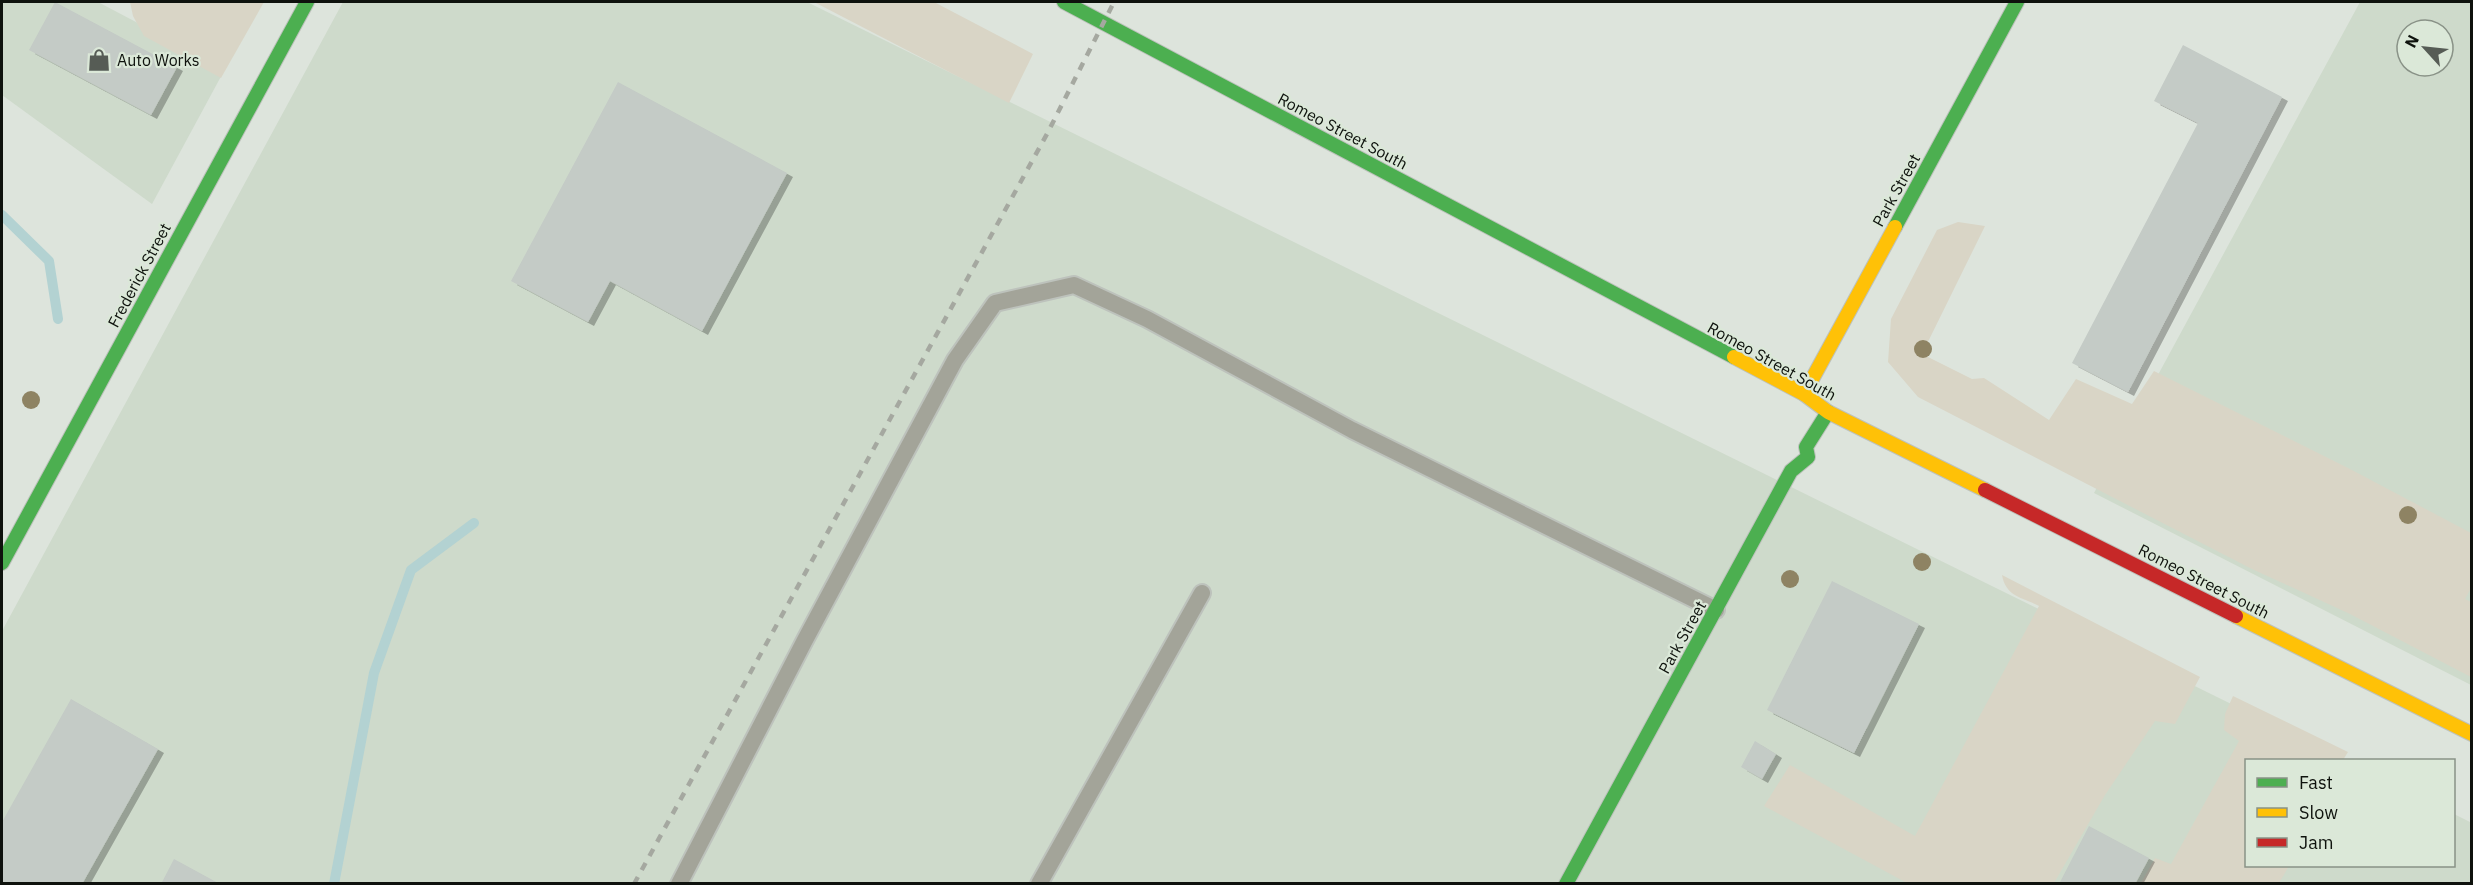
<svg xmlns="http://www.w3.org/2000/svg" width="2473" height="885" font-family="'IBM Plex Sans',sans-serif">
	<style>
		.built { fill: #cedacb; fill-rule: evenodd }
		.green { fill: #d9d5c6 }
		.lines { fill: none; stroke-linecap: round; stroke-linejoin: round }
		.stream { stroke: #b3d2d2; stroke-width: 10 }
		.building { fill: #c4cbc6; filter: url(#shadow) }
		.lane-casing { stroke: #bdc2bc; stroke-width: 20 }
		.fast-casing { stroke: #bdc2bc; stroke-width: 16 }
		.slow-casing { stroke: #bdc2bc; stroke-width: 16 }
		.jam-casing { stroke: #bdc2bc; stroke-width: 16 }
		.lane { stroke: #a3a499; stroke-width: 16 }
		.fast { stroke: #4caf50; stroke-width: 14 }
		.slow { stroke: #ffc107; stroke-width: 14 }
		.jam { stroke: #c62828; stroke-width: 14 }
		.rail { stroke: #a5a8a0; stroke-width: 4.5; stroke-dasharray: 8 8; stroke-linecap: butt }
		.tree { fill: #8e8363 }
		.labels { text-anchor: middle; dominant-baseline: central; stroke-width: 4.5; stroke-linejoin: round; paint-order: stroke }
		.poi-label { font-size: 16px; fill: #0e120d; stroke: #dbe8d8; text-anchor: start }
		.street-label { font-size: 16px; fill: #0e120d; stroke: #dbe8d8 }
	</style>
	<defs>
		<filter id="shadow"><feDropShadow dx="6" dy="4" stdDeviation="0" flood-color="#0004"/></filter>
	</defs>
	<rect width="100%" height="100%" fill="#dde4dc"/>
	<g class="built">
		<path d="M2,2h96l127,67 -73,135 -150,-109z"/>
		<path d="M343,2h464l1538,758h-99v106h208v-52l18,9 -1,61h-2469v-253z"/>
		<path d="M2360,2h111v683l-377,-192zM2407,30h36v36h-36z"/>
	</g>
	<g class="green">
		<path d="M130,2h134l-43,76 -77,-42 -11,-20z"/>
		<path d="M814,2h120l99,52 -24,49z"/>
		<path d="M1958,222l27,4 -63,128 50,25 12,-1 65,42 27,-41 56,25 22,-33 196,98 121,64v55l-6,11 6,3v75l-121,-63 -98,-45 -334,-172 -30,-35 3,-43 46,-89z"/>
		<path d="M2002,575l198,102 -25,47 -20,-3 -50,74 -51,88h-147l-143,-77 26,-41 125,71 124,-230c-17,-9 -33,-9 -37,-31z"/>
		<path d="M2233,696l115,56 -5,8h-97v106h43l-10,17h-138l14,-25 16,6 68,-123 -15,-11 1,-16z"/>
	</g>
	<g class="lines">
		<g class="stream">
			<path d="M2,215l47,46 9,58"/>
			<path d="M334,884l40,-211 37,-103 63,-47"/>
		</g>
	</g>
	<g class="building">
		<path d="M55,2l122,65 -26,48 -122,-65z"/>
		<path d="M2183,45l99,52 -154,295 -56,-29 126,-240 -44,-22z"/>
		<path d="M618,82l169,91 -85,158 -92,-50 -22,41 -77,-41z"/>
		<path d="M1832,581l87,43 -65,129 -87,-43z"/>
		<path d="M71,699l87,50 -76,135h-80v-62z"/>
		<path d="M1755,741l21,13 -14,25 -21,-12z"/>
		<path d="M2089,826l60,32 -14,26h-76z"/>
		<path d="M174,859l46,25h-59z"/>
	</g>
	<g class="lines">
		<g class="lane-casing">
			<g id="lane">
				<path d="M679,884l126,-244 150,-280 40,-57 79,-18 73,34 205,111 364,180"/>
				<path d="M1039,884l163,-291"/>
			</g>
		</g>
		<g class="fast-casing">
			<g id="fast">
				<path d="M1064,2l670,355"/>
				<path d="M1895,227l122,-225"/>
				<path d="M2,563l305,-561"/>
				<path d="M1566,884l225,-413 17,-14 -2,-10 22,-35"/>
			</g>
		</g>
		<g class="slow-casing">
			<g id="slow">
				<path d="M1734,357l70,37 24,18 157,78"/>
				<path d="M1804,394l91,-167"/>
				<path d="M2236,616l236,118"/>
			</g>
		</g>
		<g class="jam-casing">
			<path id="jam" d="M1985,490l251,126"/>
		</g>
		<use href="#lane" class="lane"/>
		<use href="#fast" class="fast"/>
		<use href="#slow" class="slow"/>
		<use href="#jam" class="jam"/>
		<path class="rail" d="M634,884l413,-750 67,-132"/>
	</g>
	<g class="tree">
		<circle cx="1923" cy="349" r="9"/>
		<circle cx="31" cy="400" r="9"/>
		<circle cx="2408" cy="515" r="9"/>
		<circle cx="1922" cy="562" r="9"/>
		<circle cx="1790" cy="579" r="9"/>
	</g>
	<defs>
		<g id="shop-bare" transform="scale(1.8)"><path d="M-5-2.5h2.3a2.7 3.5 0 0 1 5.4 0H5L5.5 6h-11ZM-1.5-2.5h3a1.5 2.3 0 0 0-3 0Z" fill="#565c55" stroke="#dbe8d8" stroke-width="2.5" paint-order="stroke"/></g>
	</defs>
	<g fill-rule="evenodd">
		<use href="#shop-bare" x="99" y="60"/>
	</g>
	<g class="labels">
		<g class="poi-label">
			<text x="117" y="60">Auto Works</text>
		</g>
		<g class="street-label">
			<text transform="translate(1343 131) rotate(28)">Romeo Street South</text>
			<text transform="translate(1896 190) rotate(-61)">Park Street</text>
			<text transform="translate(139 275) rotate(-62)">Frederick Street</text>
			<text transform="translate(1772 361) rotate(29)">Romeo Street South</text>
			<text transform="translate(2204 581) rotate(27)">Romeo Street South</text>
			<text transform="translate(1682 637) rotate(-61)">Park Street</text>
		</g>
	</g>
	<rect width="2473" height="885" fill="none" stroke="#0e120d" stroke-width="6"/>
	<rect x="2245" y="759" width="210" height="108" fill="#dbe8d8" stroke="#899287" stroke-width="1.5"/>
	<rect x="2257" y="778" width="30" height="9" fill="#4caf50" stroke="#899287" stroke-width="1.5"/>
	<text x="2299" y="789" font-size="18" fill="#0e120d">Fast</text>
	<rect x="2257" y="808" width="30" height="9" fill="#ffc107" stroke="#899287" stroke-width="1.5"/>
	<text x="2299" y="819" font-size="18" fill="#0e120d">Slow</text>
	<rect x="2257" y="838" width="30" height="9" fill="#c62828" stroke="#899287" stroke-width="1.5"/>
	<text x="2299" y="849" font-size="18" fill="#0e120d">Jam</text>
	<g transform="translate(2425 48) rotate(297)"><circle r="28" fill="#dbe8d8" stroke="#899287" stroke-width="1.5"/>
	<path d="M0-4.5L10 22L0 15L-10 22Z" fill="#565c55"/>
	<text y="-9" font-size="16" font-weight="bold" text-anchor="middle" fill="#0e120d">N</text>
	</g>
</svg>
